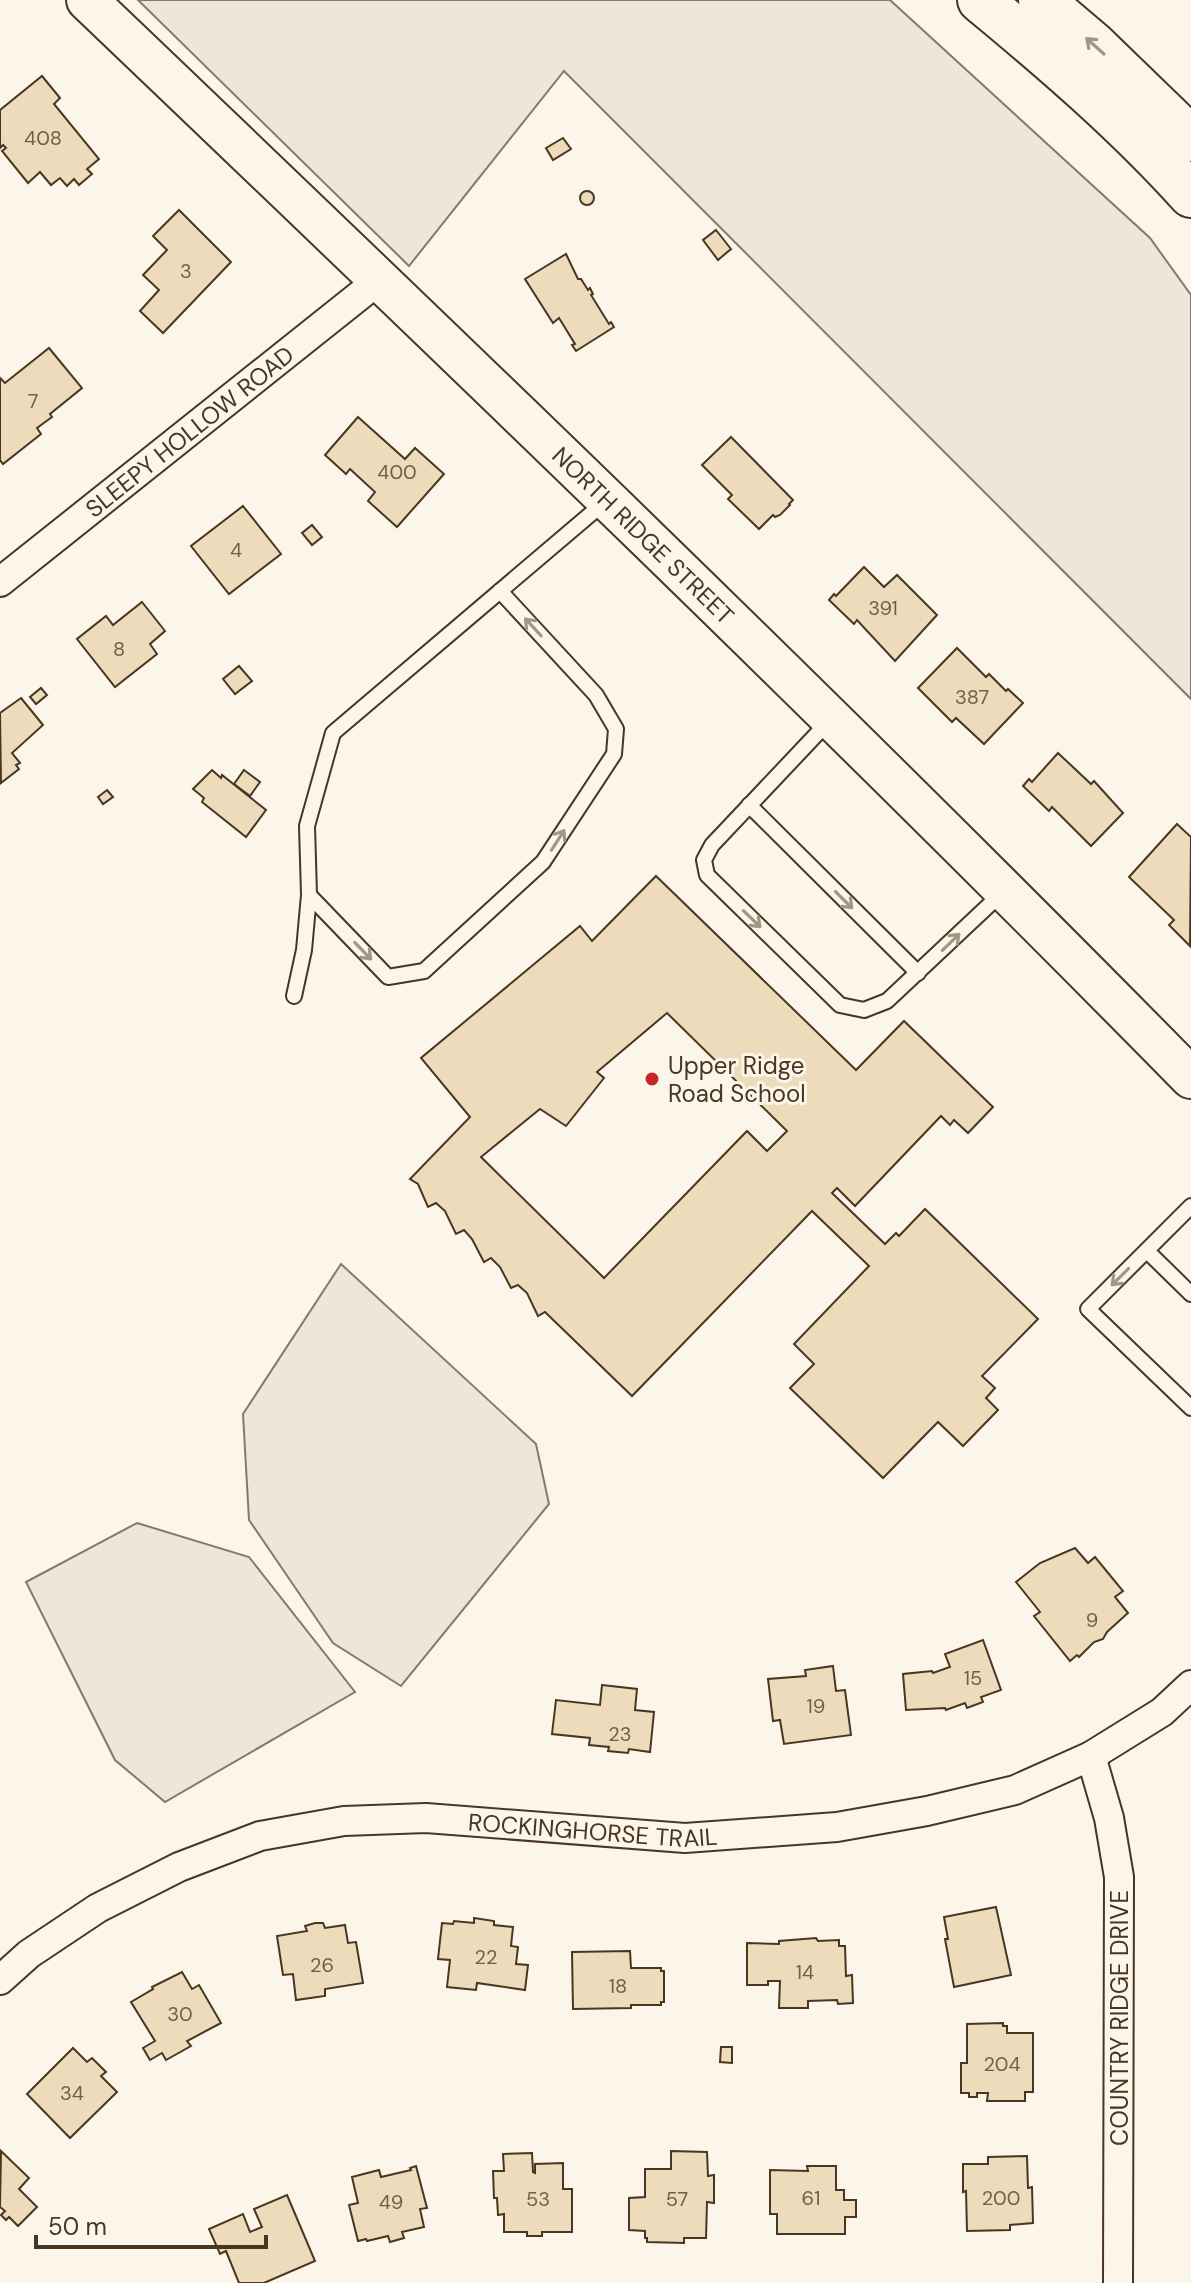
<svg xmlns="http://www.w3.org/2000/svg" width="1191" height="2283" font-family="'DM Sans',sans-serif">
	<style>
		.green { fill: #ede6d9; stroke: #887966; stroke-width: 2 }
		.building { fill: #ecdcbc; stroke: #4a3520; stroke-width: 2; fill-rule: evenodd }
		.lines { fill: none; stroke-linecap: round; stroke-linejoin: round }
		.lane-casing { stroke: #4a3520; stroke-width: 18 }
		.street-casing { stroke: #4a3520; stroke-width: 32 }
		.secondary-casing { stroke: #4a3520; stroke-width: 44 }
		.highway-casing { stroke: #4a3520; stroke-width: 48 }
		.lane { stroke: #fbf6e9; stroke-width: 14 }
		.street { stroke: #fbf6e9; stroke-width: 28 }
		.secondary { stroke: #fbf6e9; stroke-width: 40 }
		.highway { stroke: #fbf6e9; stroke-width: 44 }
		.oneway { stroke: #a29684 }
		.poi-dot { fill: #c62828; stroke: #fbf6e9; stroke-width: 3 }
		.labels { text-anchor: middle; dominant-baseline: central; stroke-width: 6; stroke-linejoin: round; paint-order: stroke }
		.number-label { font-size: 20px; fill: #725f47 }
		.street-label { font-size: 24px; fill: #4a3520; stroke: #fbf6e9 }
		.poi-label { font-size: 24px; fill: #4a3520; stroke: #fbf6e9; text-anchor: start }
	</style>
	<rect width="100%" height="100%" fill="#fbf6e9"/>
	<g class="green">
		<path d="M138,0h752l260,238 41,57v404l-627,-628 -155,195z"/>
		<path d="M341,1264l195,180 13,60 -148,182 -68,-43 -84,-123 -6,-106z"/>
		<path d="M137,1523l112,34 106,135 -190,110 -50,-42 -89,-178z"/>
	</g>
	<g class="building">
		<path d="M42,76l18,22 -6,6 45,55 -12,10 5,5 -13,11 -5,-6 -7,7 -7,-8 -9,7 -11,-13 -12,11 -26,-32 4,-3 -3,-3 -3,3v-38z"/>
		<path d="M563,138l8,11 -18,11 -7,-12z"/>
		<circle cx="587" cy="198" r="7"/>
		<path d="M179,210l52,52 -68,71 -23,-22 19,-21 -16,-15 24,-25 -14,-14z"/>
		<path d="M716,230l15,19 -13,11 -15,-20z"/>
		<path d="M566,254l12,25h3l7,11 2,-2 3,6 -2,1 18,29 2,-2 3,5 -38,24 -4,-6 3,-1 -16,-26 -6,5 -28,-44z"/>
		<path d="M49,348l33,40 -32,26 2,3 -15,11 4,6 -38,30 -3,-4v-82l5,5z"/>
		<path d="M358,417l47,42 10,-11 29,26 -47,53 -29,-26 7,-9 -25,-23 -4,5 -21,-19z"/>
		<path d="M731,437l62,63 -4,4 1,1 -10,10 -5,2 -2,-2 -14,14 -31,-30 4,-4 -30,-30z"/>
		<path d="M243,506l38,48 -52,40 -38,-48z"/>
		<path d="M312,525l10,12 -10,8 -10,-12z"/>
		<path d="M864,567l20,20 13,-12 40,40 -42,46 -38,-41 -3,4 -25,-24 5,-6 2,2z"/>
		<path d="M142,602l23,29 -15,13 7,10 -42,33 -38,-48 29,-23 7,9z"/>
		<path d="M957,648l29,29 3,-3 17,17 2,-2 15,14 -39,41 -28,-26 -4,4 -34,-34z"/>
		<path d="M239,666l13,15 -17,13 -12,-15z"/>
		<path d="M41,688l6,7 -11,9 -6,-7z"/>
		<path d="M21,698l22,27 -31,28 8,10 -4,2 3,4 -18,14 -1,-70z"/>
		<path d="M1058,753l33,31 3,-3 29,32 -32,33 -39,-39 -3,4 -26,-25 6,-7 3,3z"/>
		<path d="M212,770l9,8 1,-3 44,35 -20,27 -44,-35 2,-4 -11,-9z"/>
		<path d="M244,770l16,12 -10,14 -16,-12z"/>
		<path d="M107,790l6,7 -10,7 -5,-7z"/>
		<path d="M1177,824l14,13 -1,109 -21,-21 5,-5 -45,-43z"/>
		<path d="M656,876l200,194 48,-49 89,86 -25,26 -14,-13 -4,5 -9,-9 -86,90 -18,-18 -5,5 53,51 11,-11 3,3 26,-27 113,110 -56,57 13,12 -9,10 12,12 -35,36 -25,-24 -55,56 -93,-90 24,-24 -20,-20 75,-78 -57,-55 -180,185 -87,-84 -7,4 -11,-23 -9,-8 -7,3 -11,-21 -9,-9 -7,4 -12,-23 -8,-9 -8,4 -11,-23 -9,-8 -8,4 -10,-23 -8,-5 60,-62 -49,-59 159,-132 12,15zM667,1013l120,118 -20,20 -20,-20 -143,147 -123,-121 59,-48 26,17 38,-48 -7,-6z"/>
		<path d="M1075,1548l13,15 7,-6 28,34 -8,6 13,16 -21,19 -4,7 -9,3 -15,15 -2,-2 -7,6 -36,-45 6,-4 -24,-30 24,-19z"/>
		<path d="M983,1640l18,50 -20,7 2,5 -16,6 -2,-5 -19,7 -1,-2 -39,2 -3,-36 29,-3 1,2 17,-6 -5,-13z"/>
		<path d="M833,1666l3,25 9,-1 6,45 -67,9 -4,-24 -7,1 -5,-42 38,-3 -1,-6z"/>
		<path d="M602,1685l35,4 -2,21 19,2 -4,40 -21,-3 -1,4 -20,-2 1,-4 -20,-2 1,-7 -38,-4 4,-34 44,5z"/>
		<path d="M996,1907l15,68 -57,12 -9,-48h3l-4,-22z"/>
		<path d="M474,1918l20,3v4l19,2 -2,19 7,1 -2,17 12,1 -3,25 -48,-7 -1,7 -29,-3 3,-27 -12,-1 4,-36 11,1 1,-3 20,2z"/>
		<path d="M315,1923h8l2,5 20,-3 3,18 8,-1 7,41 -38,6v7l-29,4 -3,-26 -10,1 -6,-39 30,-5 -2,-5z"/>
		<path d="M816,1938l2,3 21,-1v6h6l1,30 6,-1 1,28 -15,1 -1,-4 -29,1v7h-29l1,-27h-12v4h-21v-42l32,1v-3z"/>
		<path d="M630,1951l1,17h30v3h3v31h-3v3h-30v3l-58,1 -1,-57z"/>
		<path d="M182,1972l10,17 7,-4 22,38 -34,18 4,5 -25,14 -4,-7 -12,7 -7,-12 12,-7 -24,-39 22,-13 -1,-2z"/>
		<path d="M1003,2023v3h4v7h26v59h-8v9h-38l1,-8h-11v4h-8v-4h-8v-30h6v-39z"/>
		<path d="M721,2047h11v16l-12,-1z"/>
		<path d="M73,2048l14,14 5,-4 14,14 -5,4 16,16 -47,46 -43,-44z"/>
		<path d="M1,2151l28,27 -10,11 18,18 -19,19 -9,-9 -3,3 -5,-5 4,-4 -5,-4z"/>
		<path d="M671,2151l36,1 1,24 6,-1v28l-7,-1 -1,36h-22v5l-37,-1v-4h-2v-7l-16,-1v-32l16,-1v-28h26z"/>
		<path d="M532,2153l1,19 2,1v-9l28,-1v26h9v43h-30v4h-15v-4h-23v-18l-6,1 -1,-17h-3l-1,-27h11l-1,-17z"/>
		<path d="M1027,2156l1,32 4,-1 1,36 -23,2v5l-43,1 -1,-40 -3,1v-28h25v-7z"/>
		<path d="M416,2166l11,42 -7,1 4,18 -22,5 2,6 -14,4 -2,-6 -21,5 -1,-2 -8,2 -9,-36 9,-2 -6,-26 27,-7 2,7 30,-7 -1,-2z"/>
		<path d="M807,2166h29v24h8v10h12v17h-11v17h-68v-20h-7v-44l38,1z"/>
		<path d="M287,2195l28,66 -51,22h-25l-13,-32 -6,3 -11,-25 34,-15 7,18 12,-5 -8,-18z"/>
	</g>
	<g class="lines">
		<g class="lane-casing">
			<g id="lane">
				<path d="M831,719l-119,126 -8,15 3,15 133,130 24,5 23,-9 116,-109"/>
				<path d="M749,805l169,168"/>
				<path d="M309,895l79,82 36,-6 119,-109 71,-108 2,-25 -20,-34 -96,-104"/>
				<path d="M294,996l10,-46 5,-55 -2,-69 26,-93 273,-232"/>
				<path d="M1191,1206l-103,103 103,99"/>
				<path d="M1147,1251l44,43"/>
			</g>
		</g>
		<g class="street-casing">
			<g id="street">
				<path id="s1" d="M0,582l379,-302"/>
				<path d="M1091,1756l18,62 10,59 -1,406"/>
				<path id="s2" d="M0,1980l29,-26 69,-46 81,-41 81,-31 84,-15 82,-3 259,20 152,-11 90,-16 88,-21 76,-34 71,-44 29,-27"/>
			</g>
		</g>
		<g class="secondary-casing">
			<g id="secondary">
				<path id="s3" d="M87,0c372,355 743,711 1104,1078"/>
			</g>
		</g>
		<g class="highway-casing">
			<g id="highway">
				<path d="M980,0c74,61 147,124 211,195"/>
				<path d="M1041,0l52,44 98,95"/>
			</g>
		</g>
		<use href="#lane" class="lane"/>
		<use href="#street" class="street"/>
		<use href="#secondary" class="secondary"/>
		<use href="#highway" class="highway"/>
	</g>
	<defs><path id="oneway-shaft" d="M-6 0H5M1.5-3L5.5 0L1.5 3" fill="none" stroke-width="1.6" stroke-linecap="round" stroke-linejoin="round" transform="scale(2)"/></defs>
	<g class="oneway">
		<use href="#oneway-shaft" transform="translate(1095 46) rotate(-138)"/>
		<use href="#oneway-shaft" transform="translate(533 627) rotate(-133)"/>
		<use href="#oneway-shaft" transform="translate(558 840) rotate(-57)"/>
		<use href="#oneway-shaft" transform="translate(844 900) rotate(45)"/>
		<use href="#oneway-shaft" transform="translate(752 919) rotate(44)"/>
		<use href="#oneway-shaft" transform="translate(951 942) rotate(-44)"/>
		<use href="#oneway-shaft" transform="translate(363 951) rotate(46)"/>
		<use href="#oneway-shaft" transform="translate(1120 1277) rotate(135)"/>
	</g>
	<circle class="poi-dot" cx="652" cy="1079" r="8"/>
	<g class="labels">
		<g class="number-label">
			<text x="43" y="138">408</text>
			<text x="186" y="271">3</text>
			<text x="33" y="401">7</text>
			<text x="397" y="472">400</text>
			<text x="236" y="550">4</text>
			<text x="883" y="608">391</text>
			<text x="119" y="649">8</text>
			<text x="972" y="697">387</text>
			<text x="1092" y="1620">9</text>
			<text x="973" y="1678">15</text>
			<text x="816" y="1706">19</text>
			<text x="620" y="1734">23</text>
			<text x="486" y="1957">22</text>
			<text x="322" y="1965">26</text>
			<text x="805" y="1972">14</text>
			<text x="618" y="1986">18</text>
			<text x="180" y="2014">30</text>
			<text x="1002" y="2064">204</text>
			<text x="72" y="2093">34</text>
			<text x="811" y="2198">61</text>
			<text x="1001" y="2198">200</text>
			<text x="538" y="2199">53</text>
			<text x="677" y="2199">57</text>
			<text x="391" y="2202">49</text>
		</g>
		<g class="street-label">
			<text stroke="none"><textPath href="#s1" startOffset="242">SLEEPY HOLLOW ROAD</textPath></text>
			<text stroke="none"><textPath href="#s3" startOffset="772">NORTH RIDGE STREET</textPath></text>
			<text stroke="none"><textPath href="#s2" startOffset="634">ROCKINGHORSE TRAIL</textPath></text>
			<text transform="translate(1119 2018) rotate(-90)">COUNTRY RIDGE DRIVE</text>
		</g>
		<g class="poi-label">
			<text x="668" y="1065">Upper Ridge<tspan x="668" dy="28">Road School</tspan></text>
		</g>
	</g>
	<path d="M36 2235v12h230v-12" fill="none" stroke="#4a3520" stroke-width="4"/>
	<text x="48" y="2235" font-size="24" fill="#4a3520" stroke="#fbf6e9" stroke-width="6" paint-order="stroke">50 m</text>
</svg>
